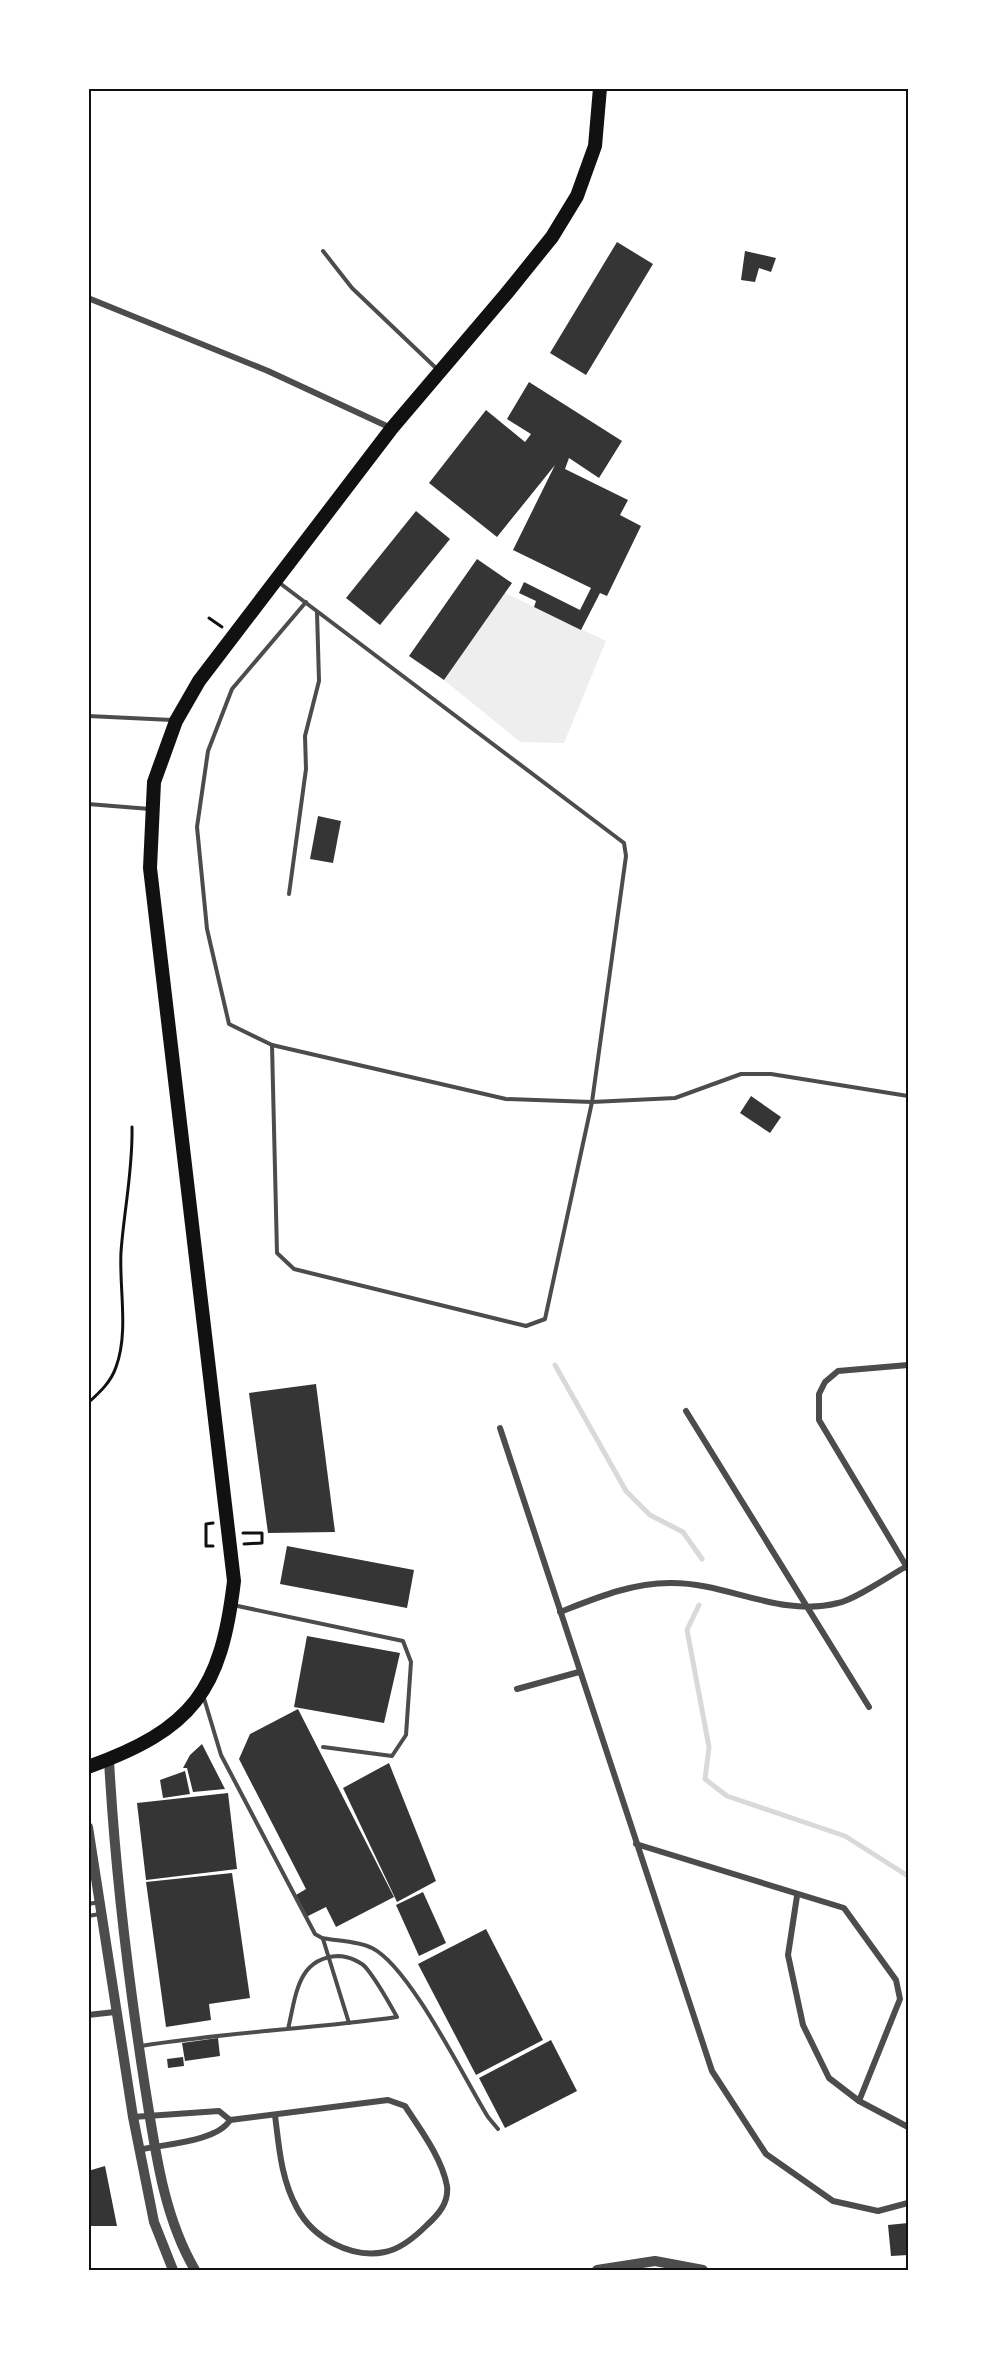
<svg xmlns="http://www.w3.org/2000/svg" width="997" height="2359" font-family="Helvetica,sans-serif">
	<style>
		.green { fill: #eee }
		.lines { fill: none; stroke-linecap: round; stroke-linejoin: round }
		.stream { stroke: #d9d9d9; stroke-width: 5 }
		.building { fill: #353535 }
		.path { stroke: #111; stroke-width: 3 }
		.service { stroke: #4c4c4c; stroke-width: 4 }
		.minor { stroke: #4c4c4c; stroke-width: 6 }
		.tertiary { stroke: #4c4c4c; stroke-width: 10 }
		.primary { stroke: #111; stroke-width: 14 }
		.neatline { fill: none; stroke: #111; stroke-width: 2 }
	</style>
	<rect width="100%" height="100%" fill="#fff"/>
	<path class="green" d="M505,593l101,48 -42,102 -44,-1 -76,-62z"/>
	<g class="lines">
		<g class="stream">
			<path d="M555,1365l71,126 24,24 33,17 19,27"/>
			<path d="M699,1605l-12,25 22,117 -4,32 22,17 118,40 63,40"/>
		</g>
	</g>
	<g class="building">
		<path d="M617,242l36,22 -67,111 -36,-22z"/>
		<path d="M745,251l31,7 -5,14 -12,-4 -4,14 -14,-2z"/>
		<path d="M529,382l93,59 -23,37 -30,-20 -4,11 63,31 -8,15 21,11 -34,70 -7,-3 -19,37 -47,-23 2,-6 -17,-8 5,-11 56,28 11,-22 -78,-38 42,-85 -58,72 -68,-54 57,-73 39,32 6,-8 -24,-15z"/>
		<path d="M416,511l34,28 -70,86 -34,-27z"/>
		<path d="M477,559l35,24 -68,97 -35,-24z"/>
		<path d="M318,816l23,5 -8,42 -23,-4z"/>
		<path d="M751,1096l30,21 -11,16 -30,-20z"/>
		<path d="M316,1384l19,148 -67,1 -19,-140z"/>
		<path d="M287,1546l127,24 -7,38 -127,-24z"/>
		<path d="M307,1636l93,17 -16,70 -90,-16z"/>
		<path d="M298,1709l96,188 -58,30 -10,-20 -20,10 -10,-22 10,-6 -67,-130 11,-25z"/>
		<path d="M202,1744l23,45 -32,3 -6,-24h-4l7,-13z"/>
		<path d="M389,1763l47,118 -39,21 -54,-114z"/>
		<path d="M185,1771l5,23 -27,4 -3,-18z"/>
		<path d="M228,1793l9,76 -91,11 -9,-77z"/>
		<path d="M232,1873l18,125 -41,6 2,16 -45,7 -20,-145z"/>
		<path d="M423,1892l23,51 -27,13 -23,-51z"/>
		<path d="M486,1929l57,111 -67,35 -58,-111z"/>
		<path d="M218,2038l2,18 -35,5 -3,-18z"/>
		<path d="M551,2040l26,51 -72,37 -26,-50z"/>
		<path d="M183,2057l1,9 -16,2 -1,-9z"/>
		<path d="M105,2166l12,60h-29v-55z"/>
		<path d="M908,2223v32l-17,1 -3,-31z"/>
	</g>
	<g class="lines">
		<g class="path">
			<path d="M209,618l13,9"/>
			<path d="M88,1403c12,-11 23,-21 28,-36 13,-35 3,-79 5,-115 3,-42 12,-82 11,-125"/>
			<path d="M213,1523l-7,1v22h7"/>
			<path d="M243,1533h19v10l-18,1"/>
		</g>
		<g class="service">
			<path d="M323,251l29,37 85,81"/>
			<path d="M306,602l-74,87 -24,62 -11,76 10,102 22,95 43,21 234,54 86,3 83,-4 66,-24h30l137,22"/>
			<path d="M88,716l84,4"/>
			<path d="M88,804l62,5"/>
			<path d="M289,894l17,-125 -1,-33 14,-55 -2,-69"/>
			<path d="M272,1045l5,208 17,16 232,57 19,-7 47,-217 34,-246 -2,-13 -347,-262"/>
			<path d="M233,1605l170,36 8,21 -5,73 -14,21 -69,-9"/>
			<path d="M203,1695l18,60 94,179 7,4c15,3 36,3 50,10 38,19 92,130 116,169l10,12"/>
			<path d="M88,1904l12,-2"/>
			<path d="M88,1916l12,-2"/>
			<path d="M323,1939l26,84"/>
			<path d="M141,2046c85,-14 171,-17 256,-29 -9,-16 -18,-33 -30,-48 -5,-7 -19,-13 -29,-13 -41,2 -42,40 -50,73"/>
		</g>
		<g class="minor">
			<path d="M88,298l180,73 123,57"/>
			<path d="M686,1411l183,296"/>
			<path d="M500,1428l212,643 54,83 67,47 45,10 30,-8"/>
			<path d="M908,1569l-89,-149v-26l6,-12 13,-11 70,-6"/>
			<path d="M560,1612c36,-14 71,-29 110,-29 57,-1 109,35 168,20 18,-4 51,-27 69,-37"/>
			<path d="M517,1689l62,-17"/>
			<path d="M636,1844l208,64 52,72 4,19 -41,102"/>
			<path d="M797,1896l-9,59 15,70 26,53 30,23 49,26"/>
			<path d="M88,2015l27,-3"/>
			<path d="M133,2117l86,-6 11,9 158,-20 17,6c15,23 37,52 42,80 2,17 -9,29 -20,39 -11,11 -26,24 -42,27 -34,7 -72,-14 -88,-44 -16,-29 -18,-61 -22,-93"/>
			<path d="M139,2150c24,-6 78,-8 91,-30"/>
		</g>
		<g class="tertiary">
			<path d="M109,1760c6,110 19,218 36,327 10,61 18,129 50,183"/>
			<path d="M88,1827l45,290 21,105 19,48"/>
			<path d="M597,2270l58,-9 48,9"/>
		</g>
		<path class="primary" d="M88,1767c105,-38 133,-76 146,-186l-84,-713 4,-86 22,-61 23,-40 193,-253 114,-134 46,-57 25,-41 18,-50 5,-58"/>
	</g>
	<rect width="997" height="2359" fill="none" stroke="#ffffff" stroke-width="180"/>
	<rect x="90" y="90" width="817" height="2179" class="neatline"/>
</svg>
